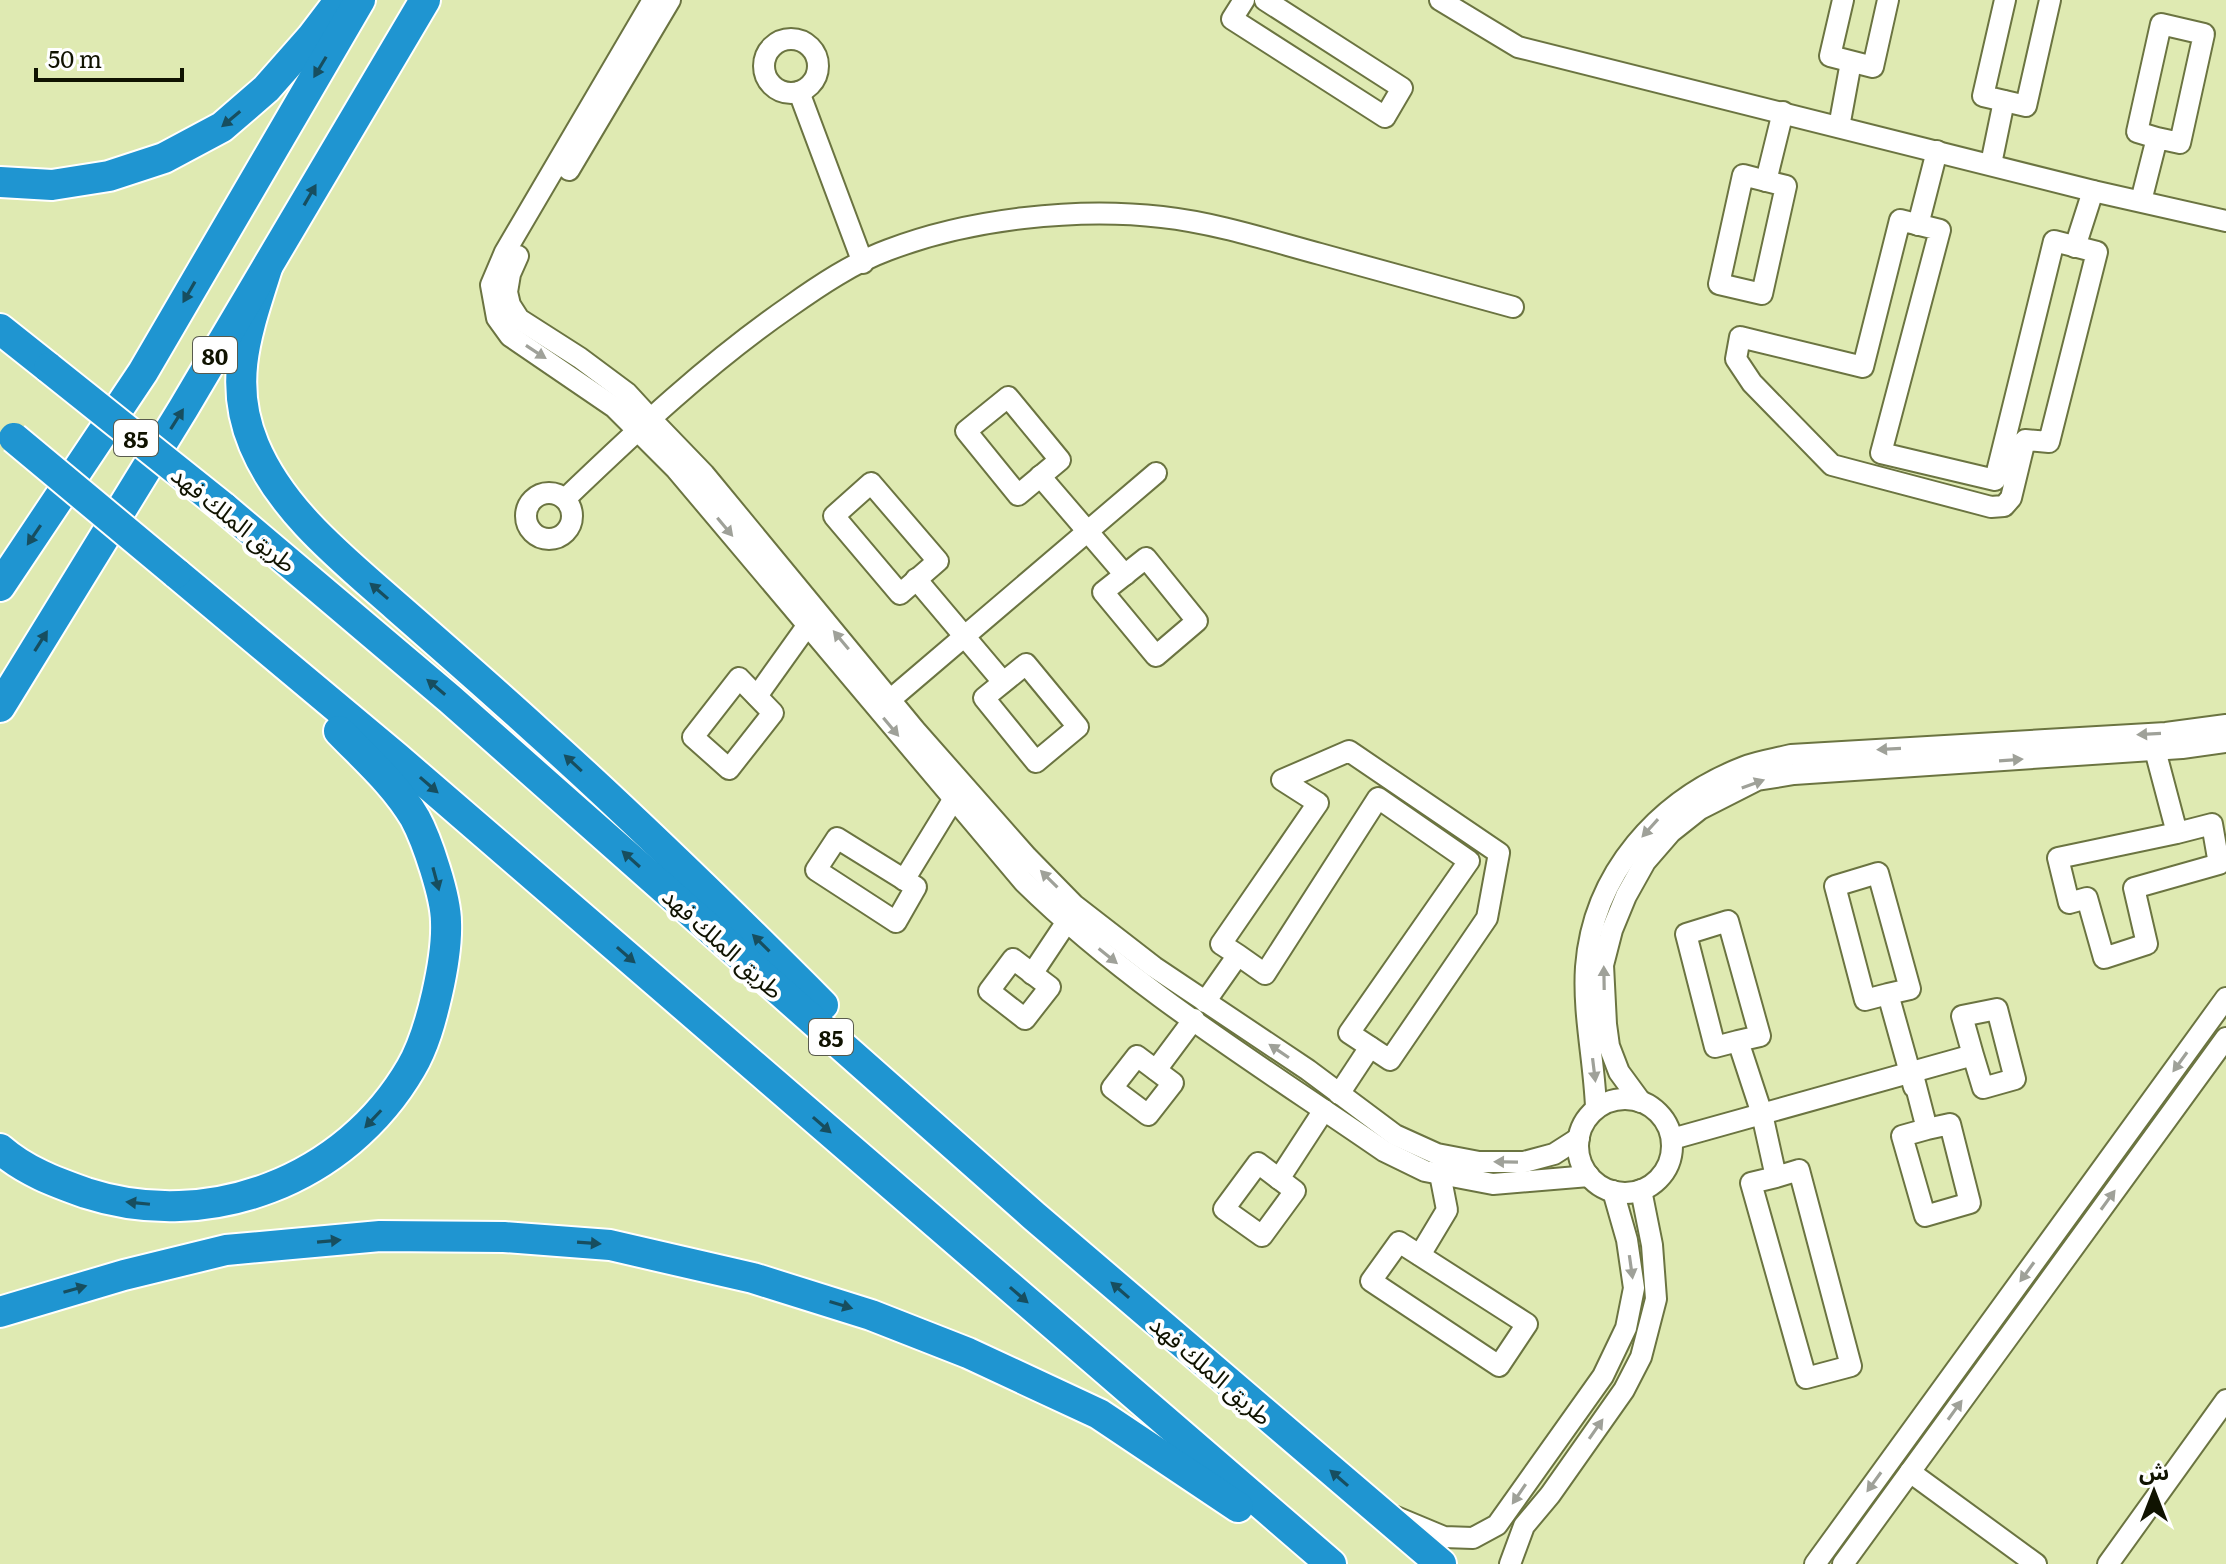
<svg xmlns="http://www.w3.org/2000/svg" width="2226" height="1564" font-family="Literata,'Noto Sans Arabic',serif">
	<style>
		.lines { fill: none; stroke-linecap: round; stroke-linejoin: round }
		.minor-casing { stroke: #6b7441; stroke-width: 24 }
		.highway-casing { stroke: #fff; stroke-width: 34 }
		.minor { stroke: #fff; stroke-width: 20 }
		.highway { stroke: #1f95d1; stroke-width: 30 }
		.highway-bridge-casing { stroke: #fff; stroke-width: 34; stroke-linecap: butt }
		.highway-bridge { stroke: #1f95d1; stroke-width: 30 }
		.oneway { fill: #174e5f }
		.oneway2 { fill: #9fa199 }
		.labels { text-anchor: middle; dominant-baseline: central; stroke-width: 8; stroke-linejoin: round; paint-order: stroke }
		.shield { fill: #fff; stroke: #585a4d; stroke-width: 2 }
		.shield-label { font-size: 22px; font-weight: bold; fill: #101301 }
		.street-label { font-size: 24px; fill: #101301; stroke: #fff }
	</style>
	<rect width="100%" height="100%" fill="#dfeab2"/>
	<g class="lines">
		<g class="minor-casing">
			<g id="minor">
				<path d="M653,0l-148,252 -14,33 6,33 13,18 104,71 62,62 348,413c107,105 237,184 360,269l41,20 68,13 96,-8"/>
				<path d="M1244,0l-12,19 153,98 17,-29 -137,-88"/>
				<path d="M1440,0l78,47 575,144 133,30"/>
				<path d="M1843,0l-13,56 43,11 15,-67"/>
				<path d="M2005,0l-22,96 43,10 24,-106"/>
				<circle cx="791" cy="66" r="27"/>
				<path d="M799,92l64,171"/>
				<path d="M1839,127l12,-65"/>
				<path d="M1991,164l13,-63"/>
				<path d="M569,170l101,-170"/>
				<path d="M1743,175l43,11 -24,108 -43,-10z"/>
				<path d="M1766,181l17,-69"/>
				<path d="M2141,201l16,-63 23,5 24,-109 -43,-10 -24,108 20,6"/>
				<path d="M1900,220l40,10 -59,223 114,27 59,-239 43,11 -48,190 -24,-2 -14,58 -7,8 -13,1 -159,-42 -80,-82 -16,-24 4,-22 123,30z"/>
				<path d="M1918,225l19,-74"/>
				<path d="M2075,247l18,-56"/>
				<path d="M518,256l-8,18 -3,18 3,13 9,14 61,39 47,35 23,25 54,56 211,256 112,127 47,48 80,62 154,103 87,65 42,19 42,8h45l30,-8 25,-16"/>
				<path d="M1008,397l52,63 -42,35 -52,-64z"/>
				<path d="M1040,476l85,99"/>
				<path d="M871,483l67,78 -38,33 -66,-78z"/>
				<circle cx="549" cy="516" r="23"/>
				<path d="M565,499c71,-68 143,-136 224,-192 31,-22 64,-44 99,-57 81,-31 188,-43 274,-33 54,6 106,23 158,37 64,18 129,35 193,53"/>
				<path d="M1146,558l51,63 -41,35 -53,-64z"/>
				<path d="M916,579l87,103"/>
				<path d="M1026,664l52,63 -42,35 -52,-64z"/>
				<path d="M739,678l34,35 -44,56 -36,-32z"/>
				<path d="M757,696l50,-70"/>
				<path d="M891,699l265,-226"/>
				<path d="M2155,750l22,83 -119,25 11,45 18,-5 17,60 43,-14 -13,-56 85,-24 -7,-40 -35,9"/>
				<path d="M837,838l79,49 -20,35 -80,-52z"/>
				<path d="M904,880l49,-80"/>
				<path d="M1013,959l37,28 -25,32 -36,-28z"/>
				<path d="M1032,974l34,-51"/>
				<path d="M1888,994l-23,6 -30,-114 43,-13 32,116 -22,5 26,93"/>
				<path d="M1205,1002l33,-47 -17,-11 97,-141 -36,-23 67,-29 150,102 -12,65 -97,142 -41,-27 120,-172 -91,-63 -113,176 -27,-19"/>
				<path d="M1738,1041l-23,6 -29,-113 42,-13 32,115 -22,5 24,73 14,63 -25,6 55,195 45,-12 -52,-196 -23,7"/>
				<path d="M1137,1056l36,27 -25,32 -36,-27z"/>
				<path d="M1156,1070l38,-51"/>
				<path d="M1913,1075l14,54 -25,7 23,80 45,-13 -20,-79 -23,5"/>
				<path d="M1339,1094l31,-47"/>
				<circle cx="1625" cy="1146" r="47"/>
				<path d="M1641,1102l-22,-30 -10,-26 -3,-22 -3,-59 9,-35 14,-34 19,-34 26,-30 29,-23 57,-29 37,-6 388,-26 44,-6"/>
				<path d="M1596,1107c-2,-48 -13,-93 -10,-140 7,-94 73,-167 158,-200 15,-6 32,-8 47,-12l375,-22 60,-8"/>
				<path d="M1672,1139l301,-84 -11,-39 35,-7 18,70 -32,9 -10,-33"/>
				<path d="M1258,1163l37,28 -33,45 -38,-27z"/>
				<path d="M1279,1179l45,-69"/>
				<path d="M1399,1242l128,82 -28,42 -128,-85z"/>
				<path d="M1420,1255l27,-45 -7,-36"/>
				<path d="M1910,1472l126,92"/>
				<path d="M1396,1517l48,20 29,1 24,-13 106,-149 23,-48 8,-40 -7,-48 -14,-49"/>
				<path d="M1510,1564l14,-38 26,-31 74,-105 17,-33 15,-58 -4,-54 -11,-55"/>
				<path d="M1815,1564l411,-566"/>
				<path d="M1843,1564l383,-526"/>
				<path d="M2108,1564l118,-164"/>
			</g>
		</g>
		<g class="highway-casing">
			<g id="highway">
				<path d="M0,182l52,3 57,-9 55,-18 58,-31 44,-38 45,-51 29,-38"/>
				<path d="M267,268c-19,61 -40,113 -13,177 28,67 90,115 143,162 47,41 95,83 141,125 98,88 192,180 285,273"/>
				<path d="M0,329l49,39"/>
				<path d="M223,507l227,192 584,517 407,348"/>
				<path d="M176,573l220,184 935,807"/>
				<path d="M0,586l143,-214 217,-372"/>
				<path d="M0,707l183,-298 242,-409"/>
				<path d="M0,1149c25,22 55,33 86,44 123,40 260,-13 325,-125 13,-22 20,-48 26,-74 5,-22 10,-48 9,-72 0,-25 -19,-82 -31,-104 -20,-34 -49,-59 -76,-87"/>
				<path d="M0,1312l124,-37 102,-25 154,-14 124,1 106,8 143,33 118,37 97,38 131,61 139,93"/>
			</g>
		</g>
		<use href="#minor" class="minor"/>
		<use href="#highway" class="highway"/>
		<g class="highway-bridge-casing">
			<g id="highway-bridge">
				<path d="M49,368l174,139"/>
				<path d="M14,438l162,135"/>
			</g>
		</g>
		<use href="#highway-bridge" class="highway-bridge"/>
	</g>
	<defs><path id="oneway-solid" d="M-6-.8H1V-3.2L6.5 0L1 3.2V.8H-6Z" transform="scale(2)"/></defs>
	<g class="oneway">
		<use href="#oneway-solid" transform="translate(320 67) rotate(121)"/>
		<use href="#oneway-solid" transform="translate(231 119) rotate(140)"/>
		<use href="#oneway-solid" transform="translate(310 195) rotate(-60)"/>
		<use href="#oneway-solid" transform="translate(189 292) rotate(120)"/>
		<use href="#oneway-solid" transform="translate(177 419) rotate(-58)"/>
		<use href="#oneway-solid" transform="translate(34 535) rotate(124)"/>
		<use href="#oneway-solid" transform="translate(379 591) rotate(-139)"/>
		<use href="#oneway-solid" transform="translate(41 641) rotate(-58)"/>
		<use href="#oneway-solid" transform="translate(436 687) rotate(-140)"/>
		<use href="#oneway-solid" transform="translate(573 763) rotate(-137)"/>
		<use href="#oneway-solid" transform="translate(429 785) rotate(41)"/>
		<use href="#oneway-solid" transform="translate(631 859) rotate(-138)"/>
		<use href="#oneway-solid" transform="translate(436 879) rotate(75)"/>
		<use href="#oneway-solid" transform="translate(761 943) rotate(-135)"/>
		<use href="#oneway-solid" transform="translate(626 955) rotate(41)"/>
		<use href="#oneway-solid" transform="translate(373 1119) rotate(133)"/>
		<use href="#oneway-solid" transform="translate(822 1125) rotate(41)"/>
		<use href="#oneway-solid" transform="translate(138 1203) rotate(-174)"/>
		<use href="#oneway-solid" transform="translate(329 1241) rotate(-5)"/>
		<use href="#oneway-solid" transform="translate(589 1243) rotate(4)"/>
		<use href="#oneway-solid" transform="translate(75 1289) rotate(-16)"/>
		<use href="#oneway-solid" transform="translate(1120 1290) rotate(-139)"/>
		<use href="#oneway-solid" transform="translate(1019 1295) rotate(41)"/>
		<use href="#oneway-solid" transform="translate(841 1305) rotate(17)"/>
		<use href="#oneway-solid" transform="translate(1339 1478) rotate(-139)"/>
	</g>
	<g class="oneway2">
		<use href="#oneway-solid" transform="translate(536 352) rotate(33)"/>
		<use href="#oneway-solid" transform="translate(725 527) rotate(50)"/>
		<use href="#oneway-solid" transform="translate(841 640) rotate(-130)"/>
		<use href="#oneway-solid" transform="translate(891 727) rotate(50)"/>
		<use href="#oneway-solid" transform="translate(2149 734) rotate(177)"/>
		<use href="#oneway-solid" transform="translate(1889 749) rotate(177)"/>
		<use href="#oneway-solid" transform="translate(2011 760) rotate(-4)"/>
		<use href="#oneway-solid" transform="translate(1753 784) rotate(-20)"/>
		<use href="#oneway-solid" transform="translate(1650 828) rotate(132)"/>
		<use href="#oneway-solid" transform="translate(1049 879) rotate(-135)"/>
		<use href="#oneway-solid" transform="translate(1108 956) rotate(39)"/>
		<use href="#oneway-solid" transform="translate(1604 978) rotate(-91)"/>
		<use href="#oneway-solid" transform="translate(1279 1051) rotate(-146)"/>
		<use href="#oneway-solid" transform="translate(2180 1062) rotate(126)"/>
		<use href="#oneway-solid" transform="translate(1594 1070) rotate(83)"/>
		<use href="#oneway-solid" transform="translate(1506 1162) rotate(-179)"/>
		<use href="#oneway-solid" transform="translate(2108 1200) rotate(-54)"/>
		<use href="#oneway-solid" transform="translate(1631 1267) rotate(82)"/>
		<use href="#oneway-solid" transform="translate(2027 1272) rotate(126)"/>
		<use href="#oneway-solid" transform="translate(1955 1410) rotate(-54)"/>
		<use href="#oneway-solid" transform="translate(1596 1429) rotate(-55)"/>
		<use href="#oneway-solid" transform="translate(1874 1482) rotate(126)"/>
		<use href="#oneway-solid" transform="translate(1519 1494) rotate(124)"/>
	</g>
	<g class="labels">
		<g class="shield">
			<rect x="193" y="337" width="44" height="36" rx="6"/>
			<rect x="114" y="420" width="44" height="36" rx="6"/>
			<rect x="809" y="1019" width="44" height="36" rx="6"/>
		</g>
		<g class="shield-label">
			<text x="215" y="355">80</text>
			<text x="136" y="438">85</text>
			<text x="831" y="1037">85</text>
		</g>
		<g class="street-label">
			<text transform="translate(235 518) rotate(39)">طريق الملك فهد</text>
			<text transform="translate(724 942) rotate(42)">طريق الملك فهد</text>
			<text transform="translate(1212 1369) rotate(41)">طريق الملك فهد</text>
		</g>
	</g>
	<g transform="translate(2154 1492)" stroke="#ffffff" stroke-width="6" paint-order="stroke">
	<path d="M0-6L14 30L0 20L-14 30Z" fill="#101301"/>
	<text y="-12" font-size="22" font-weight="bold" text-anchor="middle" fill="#101301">ش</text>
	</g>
	<path d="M36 68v12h146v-12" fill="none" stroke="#101301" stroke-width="4"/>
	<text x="48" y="68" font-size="24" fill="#101301" stroke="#ffffff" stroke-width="6" paint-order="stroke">50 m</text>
</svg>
